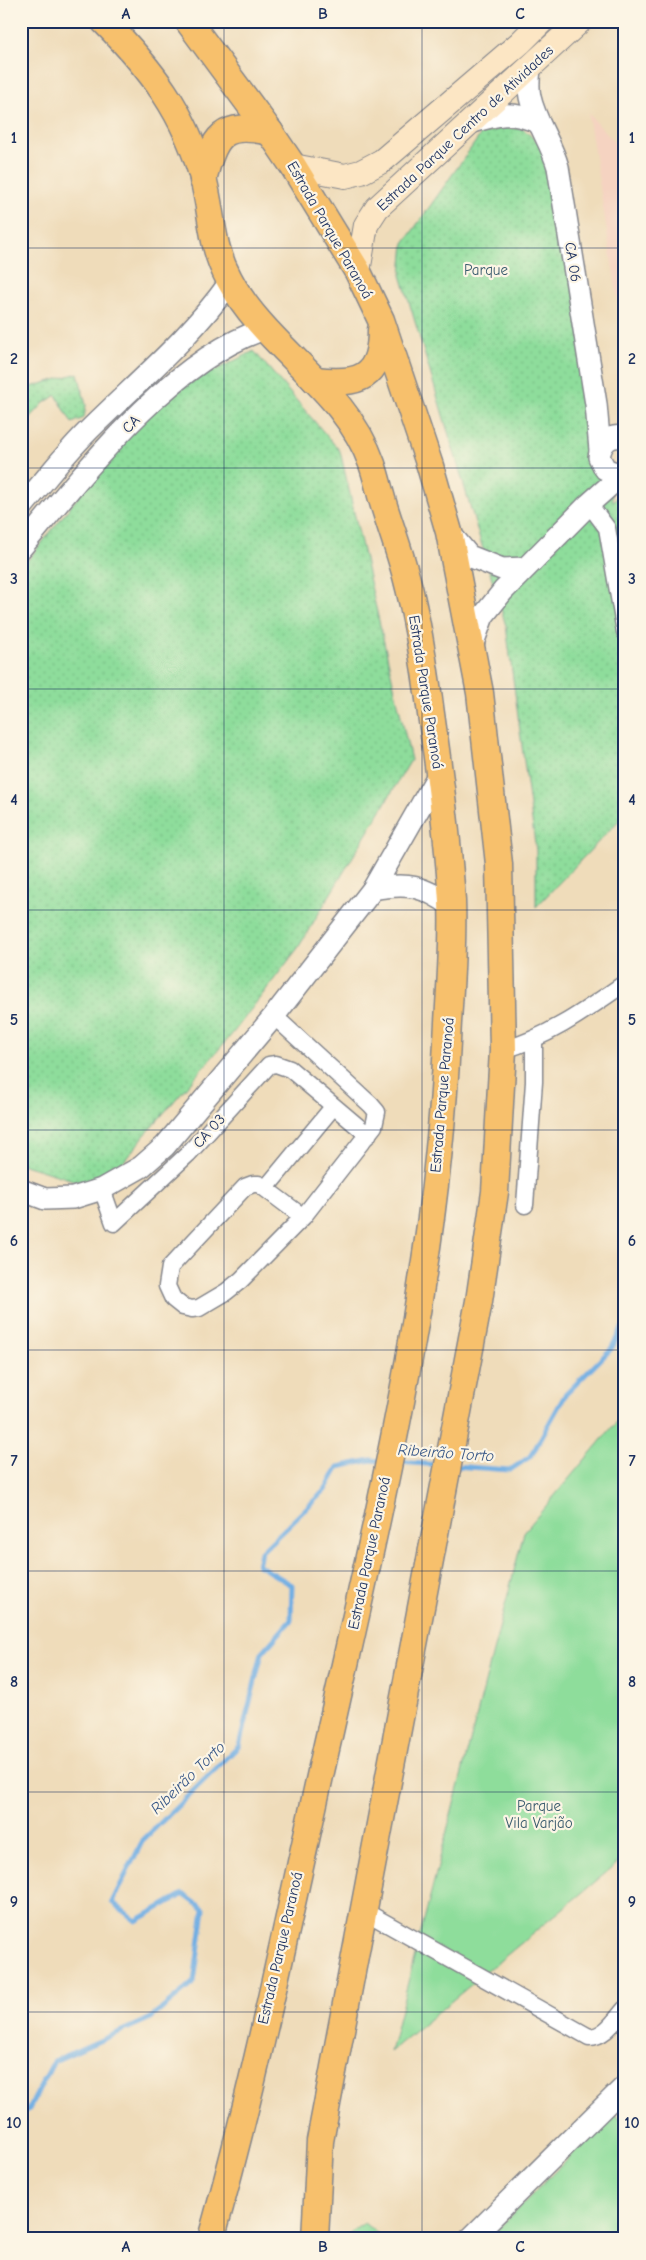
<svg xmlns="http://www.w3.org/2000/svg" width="646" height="2260" font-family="'Comic Neue',sans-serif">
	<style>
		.built { fill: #f5d3c1 }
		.grass { fill: url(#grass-dots); stroke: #54867c }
		.park { fill: #8edd9b; stroke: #54867c }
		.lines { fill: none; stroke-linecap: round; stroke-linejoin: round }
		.stream { stroke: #71aee3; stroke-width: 5 }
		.minor-casing { stroke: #85868c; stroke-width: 19 }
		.tertiary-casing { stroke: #85868c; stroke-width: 24 }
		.secondary-casing { stroke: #85868c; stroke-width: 26 }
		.primary-casing { stroke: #85868c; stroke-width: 29 }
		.minor { stroke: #fff; stroke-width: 16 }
		.tertiary { stroke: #fff; stroke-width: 21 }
		.secondary { stroke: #fce6c4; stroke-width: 24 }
		.primary { stroke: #f7c06c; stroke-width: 26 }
		.grid { fill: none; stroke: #1b2f5e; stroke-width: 1; stroke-opacity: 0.55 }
		.labels { text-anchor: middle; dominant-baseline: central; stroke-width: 4.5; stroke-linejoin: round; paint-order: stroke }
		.street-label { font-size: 15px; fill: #1b2f5e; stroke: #fcf5e5 }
		.park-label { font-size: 15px; fill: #385a6d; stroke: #fcf5e5 }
		.water-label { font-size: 16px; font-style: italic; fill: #355586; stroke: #fcf5e5 }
		.neatline { fill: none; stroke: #1b2f5e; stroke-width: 2 }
		.grid-label { font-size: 16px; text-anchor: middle; font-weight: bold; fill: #1b2f5e }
	</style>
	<defs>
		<pattern id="grass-dots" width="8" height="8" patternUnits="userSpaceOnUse" patternTransform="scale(1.25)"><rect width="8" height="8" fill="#8edd9b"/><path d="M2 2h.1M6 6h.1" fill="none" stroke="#7abe88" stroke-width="1.8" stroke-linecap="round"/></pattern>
	</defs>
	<rect width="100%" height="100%" fill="#fcf5e5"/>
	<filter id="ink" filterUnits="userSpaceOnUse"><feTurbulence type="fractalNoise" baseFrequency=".02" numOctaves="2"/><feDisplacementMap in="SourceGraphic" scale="10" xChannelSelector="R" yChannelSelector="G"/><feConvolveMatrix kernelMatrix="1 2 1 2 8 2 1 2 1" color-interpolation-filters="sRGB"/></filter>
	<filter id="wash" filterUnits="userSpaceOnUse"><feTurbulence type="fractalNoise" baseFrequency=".0096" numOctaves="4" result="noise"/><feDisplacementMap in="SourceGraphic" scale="20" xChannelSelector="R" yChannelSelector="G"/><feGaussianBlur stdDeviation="1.12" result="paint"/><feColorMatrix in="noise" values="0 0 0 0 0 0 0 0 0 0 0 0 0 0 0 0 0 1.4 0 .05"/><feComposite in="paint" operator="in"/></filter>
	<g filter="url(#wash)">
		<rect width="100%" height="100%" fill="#efdcba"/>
		<path class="built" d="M588,113l37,41v190z"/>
		<g class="grass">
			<path d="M504,128l19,1 25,22 65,350 12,-10v323l-89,93v-56l-30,-225 -105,-351 3,-32 77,-109z"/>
			<path d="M254,351l86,100 71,309 -113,188 -65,85 -89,103 -42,53 -81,-25v-595l134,-169z"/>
			<path d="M78,373l8,32 -2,13 -12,5 -16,-28 -12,8 -23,25v-38z"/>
		</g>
		<g class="park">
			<path d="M625,1412v445l-235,195 134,-520z"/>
			<path d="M615,2116l10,6v117h-137l120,-121z"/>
			<path d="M364,2223l20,16h-33l-1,-6z"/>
		</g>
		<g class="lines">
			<g class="stream">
				<path d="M397,1462l44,3"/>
				<path d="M454,1466l56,4 21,-14 34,-61 46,-46 14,-26"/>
				<path d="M21,2113l8,-4 25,-48 97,-43 43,-36 10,-73 -21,-15 -47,27 -24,-19 31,-62 96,-94 23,-93 29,-33 1,-35 -34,-20 3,-13 64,-62 13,-23 33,-7 10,1"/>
			</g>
		</g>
	</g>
	<g filter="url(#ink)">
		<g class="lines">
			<g class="minor-casing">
				<g id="minor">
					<path d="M589,504l18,24 18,104"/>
					<path d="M274,1016l97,89 6,7 -3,14 -71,91 -62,63 -15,12 -27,16 -7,1 -9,-2 -10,-8 -6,-13 3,-19 75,-80 8,-3h6l44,33"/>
					<path d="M503,1050c46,-13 83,-40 122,-67"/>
					<path d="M266,1188l67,-81"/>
					<path d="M102,1189l12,34 74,-69 81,-89 7,-1 14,5 78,66"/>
					<path d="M525,1205l9,-123v-42"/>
					<path d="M364,1911l225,126c16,0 26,-17 36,-28"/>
					<path d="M615,2095l10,13"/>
				</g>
			</g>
			<g class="tertiary-casing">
				<g id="tertiary">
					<path d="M530,68c-1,9 -2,20 0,29 5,24 21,45 28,70l38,237 4,46"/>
					<path d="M470,123c27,-9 42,-13 69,0"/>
					<path d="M625,438c-15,-5 -24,5 -26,19l6,12 13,5 7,-1"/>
					<path d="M21,508c22,-25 42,-52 65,-75 49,-49 104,-94 144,-151"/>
					<path d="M449,532l20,24 33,13 23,-1"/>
					<path d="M21,548c61,-73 151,-190 244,-219"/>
					<path d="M472,646l11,-30 20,-25 86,-87 35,-31"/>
					<path d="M373,889c35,-7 50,-3 79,17"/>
					<path d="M21,1190l24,9 28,-1 29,-9 39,-22 24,-21 109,-130 99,-127 67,-117"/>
					<path d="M470,2239l155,-153"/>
				</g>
			</g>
			<g class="secondary-casing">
				<g id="secondary">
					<path d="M293,166l52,10 16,-4 21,-11 138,-118 22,-22"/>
					<path d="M358,272l8,-47 11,-17 203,-187"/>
				</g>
			</g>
			<g class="primary-casing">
				<g id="primary">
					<path d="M104,21c47,48 81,91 99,157 10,37 7,66 26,101 37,70 116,108 143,185 5,14 8,30 13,45 7,22 15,44 21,67 12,45 19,92 25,138 9,62 17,125 21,187 2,47 -3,95 -5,141 -11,235 -67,465 -118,694 -38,167 -71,337 -118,503"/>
					<path d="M188,21l82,111 23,34 65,106 23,48 49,146 19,66 31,161 19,171 4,186 -8,142 -16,109 -159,840 -5,98"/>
					<path d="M203,180c11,-44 19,-59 67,-48"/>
					<path d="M315,380c44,5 66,-1 66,-50"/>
				</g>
			</g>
			<use href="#minor" class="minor"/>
			<use href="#tertiary" class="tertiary"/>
			<use href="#secondary" class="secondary"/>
			<use href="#primary" class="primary"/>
		</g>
	</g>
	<path class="grid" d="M224,21v2218M422,21v2218M21,248h604M21,468h604M21,689h604M21,910h604M21,1130h604M21,1350h604M21,1571h604M21,1792h604M21,2012h604"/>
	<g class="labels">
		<g class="street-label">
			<text transform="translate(465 128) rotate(-43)">Estrada Parque Centro de Atividades</text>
			<text transform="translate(330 230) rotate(60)">Estrada Parque Paranoá</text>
			<text transform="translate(573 262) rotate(81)">CA 06</text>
			<text transform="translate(131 424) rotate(-46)">CA</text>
			<text transform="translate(426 692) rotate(81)">Estrada Parque Paranoá</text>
			<text transform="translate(442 1095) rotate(-85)">Estrada Parque Paranoá</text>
			<text transform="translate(209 1131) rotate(-48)">CA 03</text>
			<text transform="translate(369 1553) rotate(-78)">Estrada Parque Paranoá</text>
			<text transform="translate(280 1948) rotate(-77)">Estrada Parque Paranoá</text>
		</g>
		<g class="park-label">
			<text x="486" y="270">Parque</text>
			<text x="539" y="1806">Parque<tspan x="539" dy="17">Vila Varjão</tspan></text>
		</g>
		<g class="water-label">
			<text transform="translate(446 1453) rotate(4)">Ribeirão Torto</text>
			<text transform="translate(188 1778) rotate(-44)">Ribeirão Torto</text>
		</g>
	</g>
	<rect width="646" height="2260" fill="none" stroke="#fcf5e5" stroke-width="55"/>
	<rect x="28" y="28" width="590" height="2204" class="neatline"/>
	<g class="grid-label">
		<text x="126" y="19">A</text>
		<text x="323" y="19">B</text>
		<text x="520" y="19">C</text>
		<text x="14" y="143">1</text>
		<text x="632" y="143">1</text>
		<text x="14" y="364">2</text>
		<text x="632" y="364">2</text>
		<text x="14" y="584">3</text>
		<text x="632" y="584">3</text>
		<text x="14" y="805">4</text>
		<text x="632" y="805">4</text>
		<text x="14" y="1025">5</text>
		<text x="632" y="1025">5</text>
		<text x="14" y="1246">6</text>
		<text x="632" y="1246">6</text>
		<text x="14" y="1466">7</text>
		<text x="632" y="1466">7</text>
		<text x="14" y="1687">8</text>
		<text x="632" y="1687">8</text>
		<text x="14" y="1907">9</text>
		<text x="632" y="1907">9</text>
		<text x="14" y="2128">10</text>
		<text x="632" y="2128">10</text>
		<text x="126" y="2252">A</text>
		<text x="323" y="2252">B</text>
		<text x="520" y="2252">C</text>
	</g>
</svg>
